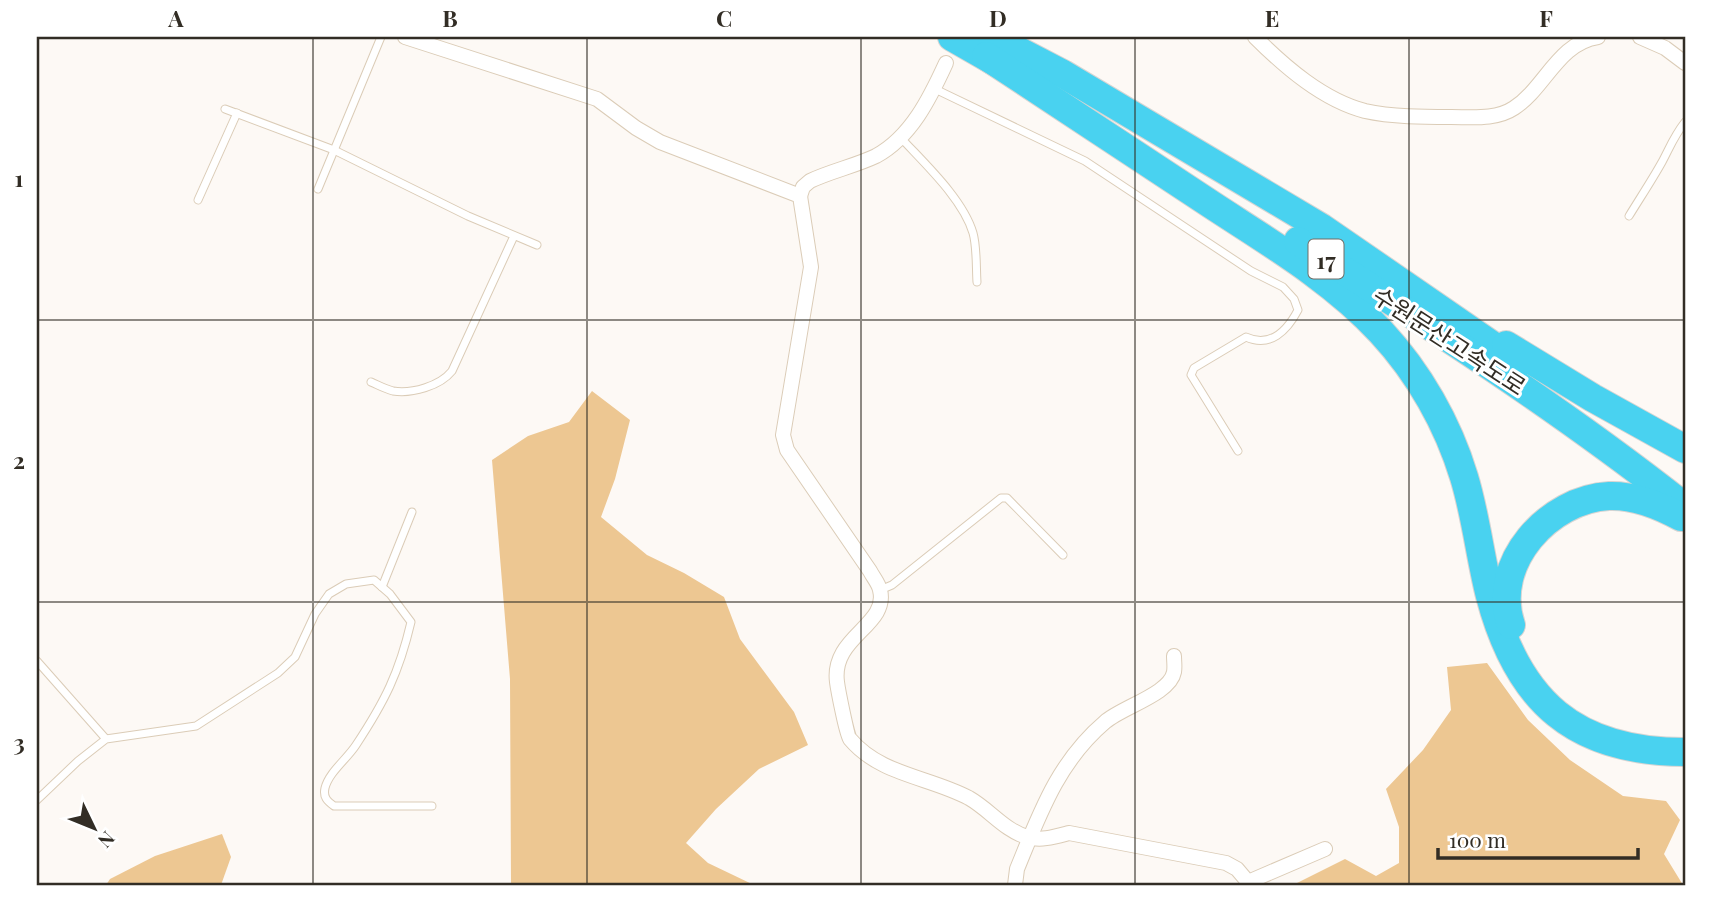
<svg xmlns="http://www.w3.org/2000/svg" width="1722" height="922" font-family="'Playfair Display','Noto Sans KR',serif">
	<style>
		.green { fill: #edc792 }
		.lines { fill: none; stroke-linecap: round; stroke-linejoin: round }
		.service-casing { stroke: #dbccb7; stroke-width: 9 }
		.minor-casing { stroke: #dbccb7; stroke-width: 16 }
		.motorway-casing { stroke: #d6d5d3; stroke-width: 30 }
		.service { stroke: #fff; stroke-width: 7 }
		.minor { stroke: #fff; stroke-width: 14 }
		.motorway { stroke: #49d2f0; stroke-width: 28 }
		.grid { fill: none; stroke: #322d25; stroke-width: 2; stroke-opacity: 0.55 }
		.labels { text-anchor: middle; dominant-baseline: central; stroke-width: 6; stroke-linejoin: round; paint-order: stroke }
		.shield { fill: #fff; stroke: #706c66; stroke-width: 2 }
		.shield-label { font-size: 23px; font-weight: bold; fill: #322d25 }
		.street-label { font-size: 24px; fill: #322d25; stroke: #fff }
		.neatline { fill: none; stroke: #322d25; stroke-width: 2.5 }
		.grid-label { font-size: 23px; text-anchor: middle; font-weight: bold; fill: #322d25 }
	</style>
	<rect width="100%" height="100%" fill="#fdf9f5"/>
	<g class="green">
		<path d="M592,391l38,29 -15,59 -14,38 46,38 37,18 40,24 16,42 54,73 14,33 -49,24 -43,40 -30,34 22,20 46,22h-243l-1,-206 -18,-219 36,-24 41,-14z"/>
		<path d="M1487,663l41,57 42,40 53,36 43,5 14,19 -16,34 19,31h-390l52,-26 31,17 23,-13v-36l-13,-38 37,-39 28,-40 -4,-43z"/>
		<path d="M222,834l9,23 -10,28h-115l4,-6 45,-23z"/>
	</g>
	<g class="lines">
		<g class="service-casing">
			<g id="service">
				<path d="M935,89l150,72 166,110 32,16 11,12 4,11c-11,21 -28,38 -52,27l-52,31 -3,7 47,76"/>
				<path d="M225,109l109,41 134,66 69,29"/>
				<path d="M901,138c23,25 62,61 72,95 4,14 3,34 4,49"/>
				<path d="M318,189l63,-152"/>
				<path d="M198,200l39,-87"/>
				<path d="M1629,216c11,-18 23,-36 33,-54 8,-15 12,-26 23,-40"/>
				<path d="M371,382c7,3 14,7 22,9 19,3 47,-5 59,-20l62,-135"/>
				<path d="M382,587l30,-75"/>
				<path d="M880,590l12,-5 109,-87h6l56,57"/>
				<path d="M37,661l69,78"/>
				<path d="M37,800l41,-39 28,-22 90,-13 82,-53 17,-16 20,-43 14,-20 17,-10 28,-4 16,14 21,28c-12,51 -26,79 -55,123 -9,14 -27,27 -31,43 -2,9 2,13 9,18h98"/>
			</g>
		</g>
		<g class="minor-casing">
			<g id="minor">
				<path d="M405,37l192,62 39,29 24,14 140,54 11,71 -28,168 4,15 83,121c3,6 9,13 10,19 9,36 -49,46 -43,92 1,8 10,54 13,57 30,36 80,38 119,59 21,12 35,32 58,39 14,4 27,0 42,-4l157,30 11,6 11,13 77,-33"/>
				<path d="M1255,37c30,30 68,63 110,74 27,6 59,6 86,6 21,0 45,3 63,-9 31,-20 44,-65 84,-71"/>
				<path d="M1640,37l25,11 20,15"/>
				<path d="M800,196l3,-9 7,-6c21,-10 45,-15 66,-25 35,-19 54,-58 70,-93"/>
				<path d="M1015,885l2,-16c23,-56 41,-107 88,-147 17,-15 65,-28 69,-50 1,-5 0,-11 0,-16"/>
			</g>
		</g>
		<g class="motorway-casing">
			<g id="motorway">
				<path d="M952,37l49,28"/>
				<path d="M992,37l71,37 259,154 196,135"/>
				<path d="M986,56c75,50 151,99 226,149 58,38 121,75 169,127 38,41 67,92 83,145 12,39 16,80 26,119 28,106 85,156 195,156"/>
				<path d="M1298,241c132,84 264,169 387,266"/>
				<path d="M1506,345l87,53 92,51"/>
				<path d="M1511,625c-21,-62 38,-126 98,-129 26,-1 50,9 72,21"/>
			</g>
		</g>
		<use href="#service" class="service"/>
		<use href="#minor" class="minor"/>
		<use href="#motorway" class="motorway"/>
	</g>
	<path class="grid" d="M313,37v848M587,37v848M861,37v848M1135,37v848M1409,37v848M37,320h1648M37,602h1648"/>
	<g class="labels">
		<rect class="shield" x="1308.5" y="239.5" width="35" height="39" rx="5"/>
		<g class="shield-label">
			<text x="1326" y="259">17</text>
		</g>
		<g class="street-label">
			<text transform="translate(1450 340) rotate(33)">수원문산고속도로</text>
		</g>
	</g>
	<rect width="1722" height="922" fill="none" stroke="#ffffff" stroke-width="77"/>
	<g transform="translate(94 828) rotate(133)" stroke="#ffffff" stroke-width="5" paint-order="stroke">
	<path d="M0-5L12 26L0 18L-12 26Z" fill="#322d25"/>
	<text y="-10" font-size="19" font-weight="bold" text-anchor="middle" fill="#322d25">N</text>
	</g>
	<path d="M1438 848v10h200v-10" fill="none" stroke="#322d25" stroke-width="3.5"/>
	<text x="1449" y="848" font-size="21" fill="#322d25" stroke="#ffffff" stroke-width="5" paint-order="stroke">100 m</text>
	<rect x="38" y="38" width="1646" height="846" class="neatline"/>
	<g class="grid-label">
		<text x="176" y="27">A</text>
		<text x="450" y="27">B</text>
		<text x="724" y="27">C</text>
		<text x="998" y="27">D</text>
		<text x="1272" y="27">E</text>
		<text x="1546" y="27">F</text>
		<text x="19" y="187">1</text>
		<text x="19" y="469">2</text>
		<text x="19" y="751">3</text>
	</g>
</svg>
